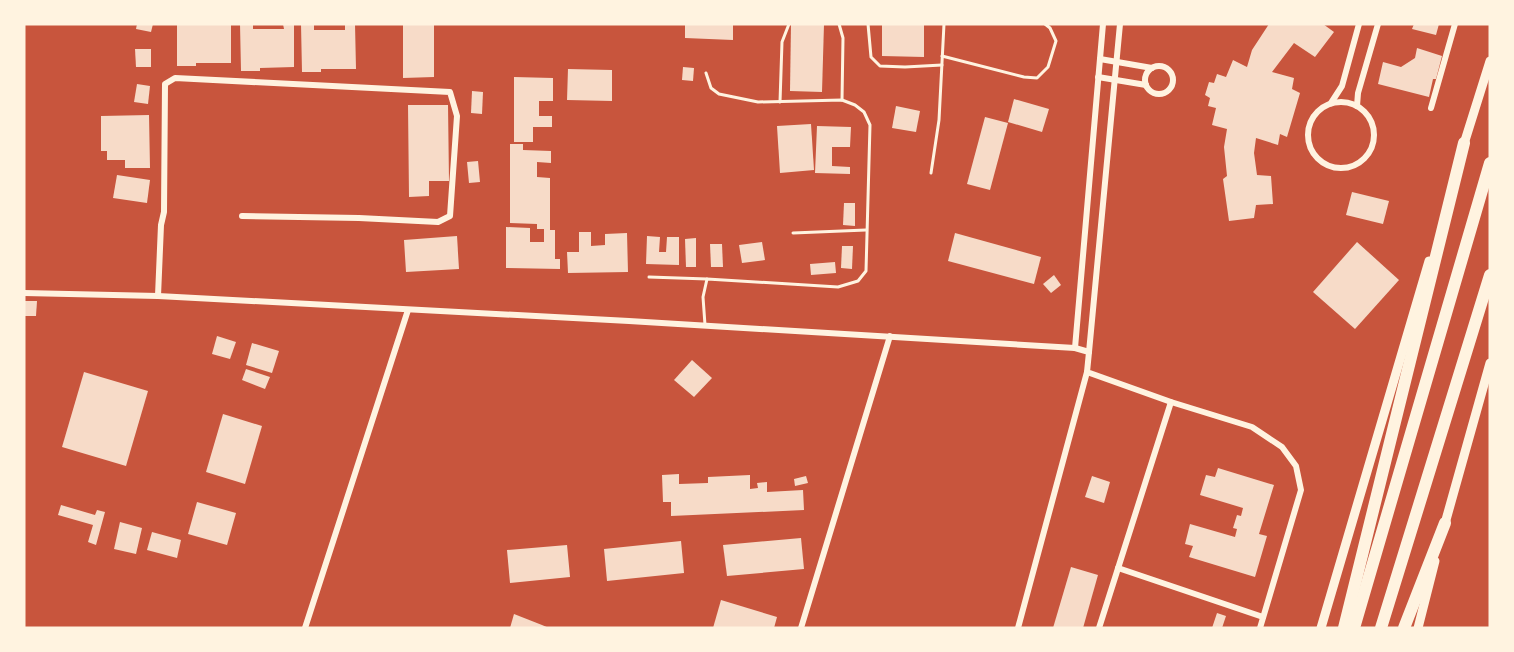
<svg xmlns="http://www.w3.org/2000/svg" width="1514" height="652" font-family="'PT Sans Narrow',sans-serif">
	<style>
		.building { fill: #f7dbc8 }
		.lines { fill: none; stroke-linecap: round; stroke-linejoin: round }
		.service { stroke: #fff3e0; stroke-width: 3 }
		.minor { stroke: #fff3e0; stroke-width: 6 }
		.secondary { stroke: #fff3e0; stroke-width: 9 }
		.motorway { stroke: #fff3e0; stroke-width: 12 }
	</style>
	<rect width="100%" height="100%" fill="#c8553d"/>
	<g class="building">
		<path d="M137,24h16l-2,8 -15,-3z"/>
		<path d="M177,24h54v39h-35v3h-19z"/>
		<path d="M240,24h13v5h31l-1,-5h11v43l-34,1v3h-19z"/>
		<path d="M301,24h13v6h31v-6h10l1,45h-35v3h-19z"/>
		<path d="M403,24h31v53l-31,1z"/>
		<path d="M685,24h48v16l-48,-2z"/>
		<path d="M791,24h33l-2,68 -32,-1z"/>
		<path d="M882,24h42v33l-42,-1z"/>
		<path d="M1269,24h54l11,8 -19,25 -21,-14 -22,29 22,6 -2,11 8,4 -13,44 -7,-3 -2,11 -22,-7 -2,15 3,22 14,1 2,28 -17,1 -2,13 -25,3 -6,-42 4,-3 -3,-29 3,-18 -15,-4 4,-17 -8,-2 2,-8 -5,-3 4,-13 5,1 3,-9 9,3 7,-17 14,7 5,-17z"/>
		<path d="M1414,24h25l-3,11 -24,-6z"/>
		<path d="M1417,48l25,8 -6,23h-3l-4,18 -51,-13 5,-22 18,5 14,-9z"/>
		<path d="M135,49h16v18h-15z"/>
		<path d="M683,67l11,1 -1,13 -11,-1z"/>
		<path d="M568,69l44,1v31l-45,-1z"/>
		<path d="M514,77l39,1v23h-14v15h13v11h-19v15h-19z"/>
		<path d="M137,84l13,2 -2,18 -14,-2z"/>
		<path d="M472,91l11,1 -1,22 -11,-1z"/>
		<path d="M1014,99l35,10 -7,23 -34,-10z"/>
		<path d="M408,105h40l1,76h-20v15l-20,1z"/>
		<path d="M896,106l24,5 -4,21 -24,-4z"/>
		<path d="M149,115l1,53h-25v-8h-18v-9h-6v-35z"/>
		<path d="M985,117l23,6 -18,67 -23,-6z"/>
		<path d="M811,124l3,46 -34,3 -3,-47z"/>
		<path d="M817,126l34,1 -1,20h-18v19l18,1v7l-35,-1z"/>
		<path d="M510,144h13v6l28,1v12l-14,-1v15l13,1v52h5v29h5v10l-54,-1v-41l24,1v14h14v-13h-7v-5l-27,-1z"/>
		<path d="M478,161l2,21 -11,1 -2,-21z"/>
		<path d="M117,175l33,5 -3,23 -34,-5z"/>
		<path d="M1352,192l37,9 -6,23 -37,-9z"/>
		<path d="M844,203h11v23l-12,-1z"/>
		<path d="M579,232h12v14l14,-1v-11l22,-1 1,39 -60,1 -1,-21h12z"/>
		<path d="M955,233l86,24 -7,27 -86,-23z"/>
		<path d="M457,236l2,33 -53,3 -2,-32z"/>
		<path d="M647,236l13,1 -1,15h7l1,-15h12v28l-33,-1z"/>
		<path d="M696,238v29h-10l-1,-28z"/>
		<path d="M762,242l3,18 -23,3 -3,-18z"/>
		<path d="M1357,242l42,38 -44,49 -42,-37z"/>
		<path d="M710,244h12l1,23h-12z"/>
		<path d="M842,246h11l-1,23 -11,-1z"/>
		<path d="M835,262l1,11 -25,2 -1,-11z"/>
		<path d="M1054,275l7,10 -10,8 -8,-9z"/>
		<path d="M25,301h12l-1,15h-11z"/>
		<path d="M217,336l19,6 -6,17 -18,-5z"/>
		<path d="M252,343l27,8 -7,22 -26,-8z"/>
		<path d="M692,360l20,18 -18,19 -20,-17z"/>
		<path d="M246,369l24,8 -5,12 -23,-9z"/>
		<path d="M84,372l64,19 -22,75 -64,-19z"/>
		<path d="M223,414l39,12 -17,58 -39,-12z"/>
		<path d="M1218,468l56,17 -15,49 8,2 -12,41 -66,-20 4,-11 -8,-2 5,-20 45,13 2,-8 -4,-1 4,-13 4,1 2,-8 -43,-13 6,-20 9,2z"/>
		<path d="M679,474v10l29,-1v-6l42,-2v14l8,-1 -1,-5 10,-1v10l36,-2 1,20 -133,6v-14h-8l-1,-27z"/>
		<path d="M806,476l2,7 -13,3 -1,-7z"/>
		<path d="M1092,476l18,6 -6,21 -19,-6z"/>
		<path d="M197,502l39,11 -9,32 -39,-11z"/>
		<path d="M61,505l34,10 2,-5 8,2 -9,33 -8,-3 5,-17 -35,-10z"/>
		<path d="M120,522l22,6 -6,26 -22,-5z"/>
		<path d="M152,532l29,8 -4,18 -30,-8z"/>
		<path d="M801,538l3,31 -77,7 -4,-31z"/>
		<path d="M681,541l3,32 -77,8 -3,-32z"/>
		<path d="M567,545l3,32 -60,6 -3,-33z"/>
		<path d="M1071,567l27,8 -15,53h-30z"/>
		<path d="M721,600l56,17 -3,11h-61z"/>
		<path d="M1217,613l9,3 -4,12h-10z"/>
		<path d="M514,614l28,11 7,3h-39z"/>
	</g>
	<g class="lines">
		<g class="service">
			<path d="M839,24l4,14 -1,62"/>
			<path d="M868,24l3,33 9,9 25,1 37,-2"/>
			<path d="M942,56l82,21 13,1 11,-11 8,-26 -6,-13 -5,-4"/>
			<path d="M780,102l2,-60 7,-18"/>
			<path d="M931,173l8,-53 5,-96"/>
			<path d="M793,233l73,-3"/>
			<path d="M649,277l58,2"/>
			<path d="M705,325l-2,-28 4,-18 131,8 20,-6 8,-10 4,-146 -6,-13 -9,-7 -13,-5 -84,2 -39,-8 -8,-6 -5,-15"/>
		</g>
		<g class="minor">
			<path d="M1100,59l52,9"/>
			<circle cx="1159" cy="80" r="14"/>
			<path d="M1098,77l48,8"/>
			<circle cx="1341" cy="135" r="33"/>
			<path d="M1331,103l11,-17 17,-62"/>
			<path d="M1357,106l1,-13 20,-69"/>
			<path d="M1431,108l24,-84"/>
			<path d="M24,293l134,3 471,25 446,27 14,4 -2,20 84,30 81,25 30,20 14,19 5,24 -41,138"/>
			<path d="M158,296l3,-71 3,-13 1,-128 10,-6 275,14 7,24 -7,100 -12,6 -79,-4 -117,-2"/>
			<path d="M1075,348l28,-324"/>
			<path d="M1089,352l31,-328"/>
			<path d="M1118,568l145,49"/>
			<path d="M305,628l103,-318"/>
			<path d="M801,628l89,-292"/>
			<path d="M1018,628l69,-256"/>
			<path d="M1099,628l72,-226"/>
		</g>
		<g class="secondary">
			<path d="M1463,147l27,-86"/>
			<path d="M1444,527l46,-164"/>
			<path d="M1321,628l108,-367"/>
			<path d="M1418,628l17,-67"/>
		</g>
		<g class="motorway">
			<path d="M1344,628l120,-485"/>
			<path d="M1354,628l136,-465"/>
			<path d="M1381,628l109,-353"/>
			<path d="M1404,628l41,-105"/>
		</g>
	</g>
	<rect width="1514" height="652" fill="none" stroke="#fff3e0" stroke-width="51"/>
</svg>
